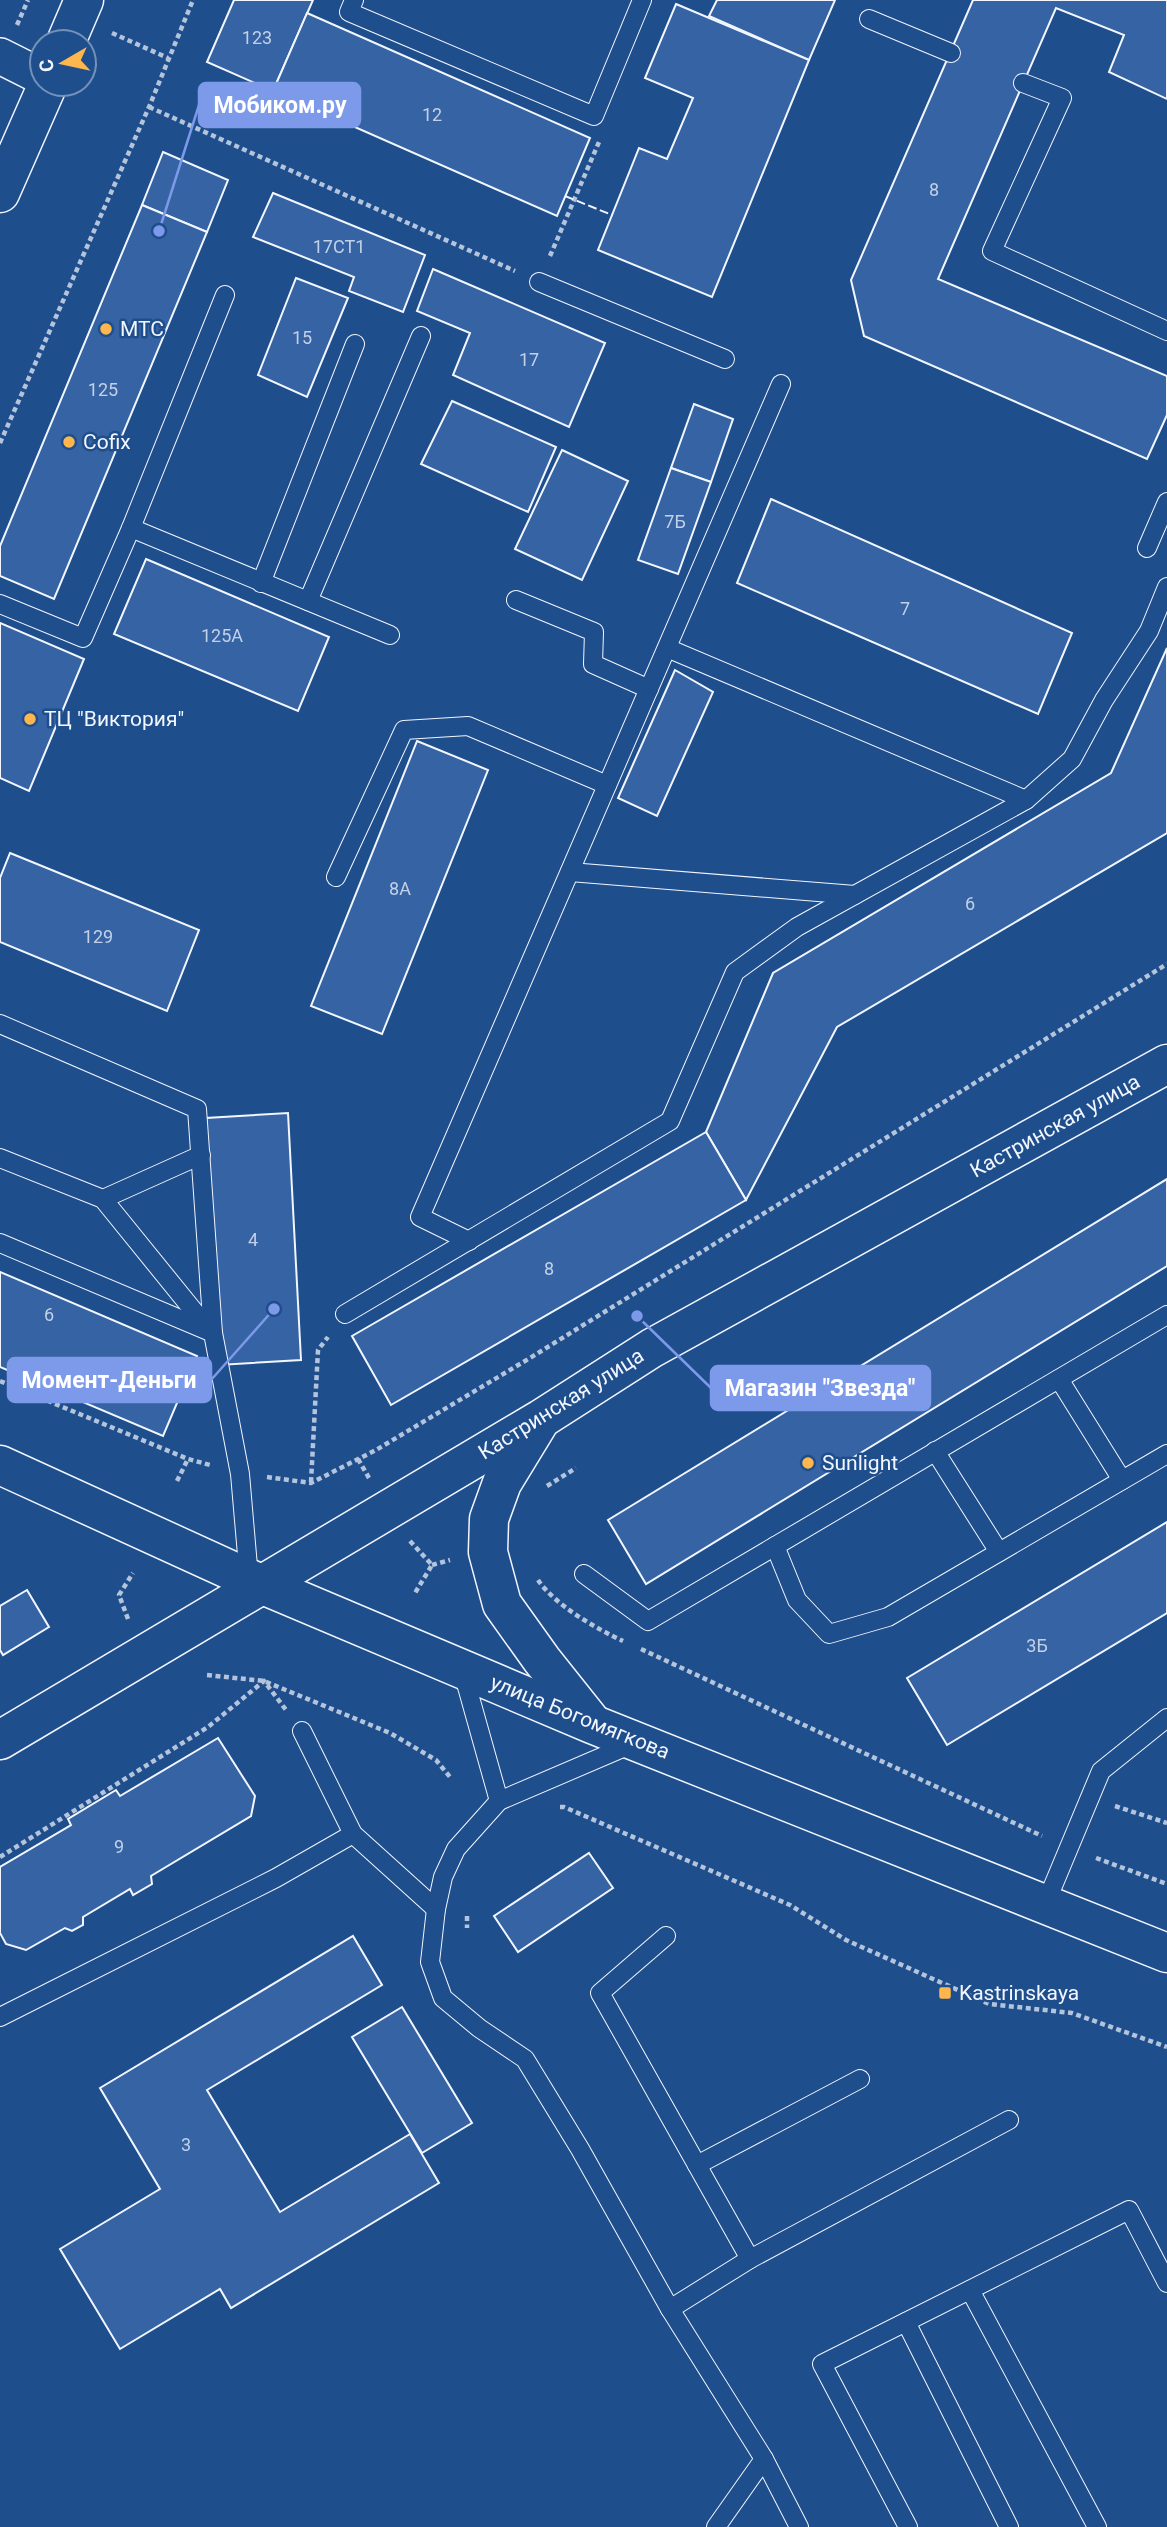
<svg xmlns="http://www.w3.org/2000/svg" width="1167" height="2527" font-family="Roboto,sans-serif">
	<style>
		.building { fill: #3563a3; stroke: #f2f6ff; stroke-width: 2 }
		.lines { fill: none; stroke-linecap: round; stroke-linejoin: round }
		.lane-casing { stroke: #f2f6ff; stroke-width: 20 }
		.street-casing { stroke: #f2f6ff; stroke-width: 38 }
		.secondary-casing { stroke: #f2f6ff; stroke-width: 41 }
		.path { stroke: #b3c4dc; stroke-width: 4.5; stroke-dasharray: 5 3.5; stroke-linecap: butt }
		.lane { stroke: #1f4e8c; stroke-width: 18 }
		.street { stroke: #1f4e8c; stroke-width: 35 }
		.secondary { stroke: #1f4e8c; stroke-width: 38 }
		.fence { stroke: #f2f6ff; stroke-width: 2; stroke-dasharray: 9 3.5; stroke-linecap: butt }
		.poi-dot { fill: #ffb74d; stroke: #1f4e8c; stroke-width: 2.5 }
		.labels { text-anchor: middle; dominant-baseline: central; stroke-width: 5; stroke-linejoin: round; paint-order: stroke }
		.number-label { font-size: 18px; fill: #c3d1e8 }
		.poi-label { font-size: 21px; fill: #f2f6ff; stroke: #1f4e8c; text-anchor: start }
		.street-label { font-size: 21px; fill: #f2f6ff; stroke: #1f4e8c }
		.leader { fill: none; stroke: #7d9aea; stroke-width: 2.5 }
		.callout-dot { fill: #7d9aea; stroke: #1f4e8c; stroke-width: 2.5 }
		.callout { fill: #7d9aea; stroke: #7d9aea; stroke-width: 2.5 }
		.callout-label { font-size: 23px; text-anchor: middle; font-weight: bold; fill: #fff }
	</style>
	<rect width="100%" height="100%" fill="#1f4e8c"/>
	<g class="building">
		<path d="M234,0h79l-40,91 -66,-29z"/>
		<path d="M717,0h118l-26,60 -100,-44z"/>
		<path d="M973,0h194v99l-58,-27 15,-37 -68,-27 -118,271 229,97v39l-20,44 -283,-123 -13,-56z"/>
		<path d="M676,4l133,56 -97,237 -114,-47 41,-102 28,11 26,-61 -48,-20z"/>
		<path d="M307,13l283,125 -33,78 -284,-125z"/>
		<path d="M163,152l65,28 -21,52 -65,-27z"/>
		<path d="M273,193l152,62 -22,57 -54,-21 5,-14 -101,-40z"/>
		<path d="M142,205l65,27 -153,367 -54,-23v-30z"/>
		<path d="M433,269l172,74 -36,84 -116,-52 17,-42 -53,-22z"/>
		<path d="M296,278l52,20 -41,99 -49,-22z"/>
		<path d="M452,401l104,46 -28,65 -107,-48z"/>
		<path d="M694,404l39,15 -22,63 -40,-14z"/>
		<path d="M562,450l66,31 -46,99 -67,-31z"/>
		<path d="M671,468l40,14 -33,92 -40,-14z"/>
		<path d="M771,499l301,134 -34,81 -301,-131z"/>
		<path d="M146,559l183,78 -31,74 -184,-77z"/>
		<path d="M0,623l84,36 -55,132 -29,-13z"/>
		<path d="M1167,648v185l-330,194 -91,173 -40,-68 67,-159 338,-200z"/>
		<path d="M675,670l38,22 -56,124 -39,-18z"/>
		<path d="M417,741l71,29 -106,264 -71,-28z"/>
		<path d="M10,853l189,77 -32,81 -167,-69v-64z"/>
		<path d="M288,1113l13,247 -82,5 -13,-247z"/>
		<path d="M706,1132l40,68 -355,205 -39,-69z"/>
		<path d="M1167,1179v87l-521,318 -38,-64z"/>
		<path d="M0,1272l197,84 -34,80 -163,-69z"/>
		<path d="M1167,1522v91l-220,132 -40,-67z"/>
		<path d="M27,1590l22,37 -46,28 -3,-5v-44z"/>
		<path d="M218,1738l37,58 -4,20 -100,60 1,8 -19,11 -3,-6 -47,28v8l-11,6 -7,-3 -39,22 -20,-6 -6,-11v-66l71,-42 -3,-6 48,-29 4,6z"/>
		<path d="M589,1853l24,35 -95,64 -24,-36z"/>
		<path d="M353,1936l29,49 -175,105 73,122 130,-78 29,49 -208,125 -11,-19 -100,60 -60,-100 100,-60 -60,-101z"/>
		<path d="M402,2007l70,116 -50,30 -70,-116z"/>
	</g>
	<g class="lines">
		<g class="lane-casing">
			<g id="lane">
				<path d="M354,0l-5,12 245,104 48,-116"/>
				<path d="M869,19l82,34"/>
				<path d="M1023,83l39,15 -70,153 175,80"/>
				<path d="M539,282l186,77"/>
				<path d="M131,528l259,107"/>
				<path d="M1147,548l20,-46"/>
				<path d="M261,583l94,-239"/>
				<path d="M516,600l78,32 -1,32 56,25"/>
				<path d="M308,601l113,-265"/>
				<path d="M0,604l83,34 48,-110 94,-233"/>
				<path d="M667,648l359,152"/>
				<path d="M570,872l285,23"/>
				<path d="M336,877l68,-147 64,-4 139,59"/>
				<path d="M0,1024l197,85 16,224"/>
				<path d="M0,1158l103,41 107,132"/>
				<path d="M103,1199l98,-44"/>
				<path d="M469,1241l-49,-24 361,-833"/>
				<path d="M0,1243l213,90 27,141 9,104"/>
				<path d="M345,1314l325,-193 65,-149 62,-45 229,-127 46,-41 32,-59 45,-69 18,-44"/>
				<path d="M1059,1379l63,101"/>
				<path d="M935,1451l64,101"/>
				<path d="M775,1546l22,54 32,34 59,-17 279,-163"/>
				<path d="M584,1574l64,47 519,-306"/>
				<path d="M462,1669l37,132"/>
				<path d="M302,1731l51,103 83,75"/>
				<path d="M632,1744l-133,57 -43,48 -13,28 -7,32 -6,53 13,36 36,30 46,31 55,90 90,160"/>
				<path d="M1045,1905l56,-134 66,-53"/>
				<path d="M666,1936l-66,57 150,266 259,-139"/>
				<path d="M0,2017l276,-139 77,-44"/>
				<path d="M697,2165l163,-86"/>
				<path d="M750,2259l-80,50 94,150"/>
				<path d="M970,2290l127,237"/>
				<path d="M906,2322l103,205"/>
				<path d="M716,2527l48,-68 35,68"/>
				<path d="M908,2527l-86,-163 307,-154 38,73"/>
			</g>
		</g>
		<g class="street-casing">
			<path id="street" d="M0,56l42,21"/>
		</g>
		<g class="secondary-casing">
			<g id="secondary">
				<path d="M66,42l18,-42"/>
				<path d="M0,193l48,-109"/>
				<path d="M538,1424l-36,59 -13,36 -1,33 14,52 40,56 47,59"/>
				<path d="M0,1465l263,120 329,139 575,229"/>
				<path d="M0,1740l541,-321 111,-71 515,-284"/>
			</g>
		</g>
		<g class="path">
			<path d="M17,25l11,-25"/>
			<path d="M112,33l56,25"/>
			<path d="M149,107l366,164"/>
			<path d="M550,256l49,-114"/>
			<path d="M0,443l149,-336 44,-107"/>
			<path d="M0,1381l188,78 22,6"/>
			<path d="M358,1459l11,19"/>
			<path d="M267,1477l44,6 65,-33 154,-92 637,-394"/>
			<path d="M177,1481l11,-22"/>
			<path d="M311,1482l7,-132 10,-13"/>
			<path d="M547,1486l29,-18"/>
			<path d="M410,1541l22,24 -17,28"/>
			<path d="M432,1565l18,-5"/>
			<path d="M538,1580c17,25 57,48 85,61"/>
			<path d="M128,1619l-9,-24 14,-22"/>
			<path d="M641,1649l401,187"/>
			<path d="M207,1675l57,6 126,52 46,27 14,17"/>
			<path d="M1115,1806l52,17"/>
			<path d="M560,1807h4l226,98 56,35 143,64 83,9 95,34"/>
			<path d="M0,1857l208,-130 56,-46 22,29"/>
			<path d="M1096,1858l71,26"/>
			<path d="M467,1916v12"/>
		</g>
		<use href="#lane" class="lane"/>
		<use href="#street" class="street"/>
		<use href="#secondary" class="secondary"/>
		<path class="fence" d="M565,196l47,19"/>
	</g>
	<g class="poi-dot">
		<circle cx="106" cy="329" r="7"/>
		<circle cx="69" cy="442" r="7"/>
		<circle cx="30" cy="719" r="7"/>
		<circle cx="808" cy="1463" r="7"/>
		<rect x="938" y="1986" width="14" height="14" rx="3.5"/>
	</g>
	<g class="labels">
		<g class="number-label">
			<text x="257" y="37">123</text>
			<text x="432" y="114">12</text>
			<text x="934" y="189">8</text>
			<text x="339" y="246">17СТ1</text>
			<text x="302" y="337">15</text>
			<text x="529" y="359">17</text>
			<text x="103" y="389">125</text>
			<text x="675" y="521">7Б</text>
			<text x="905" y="608">7</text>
			<text x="222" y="635">125А</text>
			<text x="400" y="888">8А</text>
			<text x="970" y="903">6</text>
			<text x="98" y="936">129</text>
			<text x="253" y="1239">4</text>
			<text x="549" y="1268">8</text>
			<text x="49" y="1314">6</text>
			<text x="1037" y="1645">3Б</text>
			<text x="119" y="1846">9</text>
			<text x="186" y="2144">3</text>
		</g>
		<g class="poi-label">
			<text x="120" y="329">МТС</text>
			<text x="83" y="442">Cofix</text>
			<text x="44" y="719">ТЦ "Виктория"</text>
			<text x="822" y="1463">Sunlight</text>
			<text x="959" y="1993">Kastrinskaya</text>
		</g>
		<g class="street-label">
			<text transform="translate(1055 1126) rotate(-29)">Кастринская улица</text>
			<text transform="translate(561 1404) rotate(-32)">Кастринская улица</text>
			<text transform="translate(580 1717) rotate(22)">улица Богомягкова</text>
		</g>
	</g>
	<path class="leader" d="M159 231L199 105M274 1309L211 1380M637 1316L711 1388"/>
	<g class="callout-dot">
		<circle cx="159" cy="231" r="7"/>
		<circle cx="274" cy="1309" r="7"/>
		<circle cx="637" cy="1316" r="7"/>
	</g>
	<g class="callout">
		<rect x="199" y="83" width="161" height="44" rx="7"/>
		<rect x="8" y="1358" width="203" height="44" rx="7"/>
		<rect x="711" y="1366" width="219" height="44" rx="7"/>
	</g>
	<g class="callout-label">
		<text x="280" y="113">Мобиком.ру</text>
		<text x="109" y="1388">Момент-Деньги</text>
		<text x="820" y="1396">Магазин "Звезда"</text>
	</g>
	<g transform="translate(63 63) rotate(261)"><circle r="33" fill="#1f4e8c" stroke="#7391ba" stroke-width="2"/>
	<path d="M0-5L12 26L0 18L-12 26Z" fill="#ffb74d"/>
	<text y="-10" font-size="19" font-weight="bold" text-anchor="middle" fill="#f2f6ff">С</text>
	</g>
</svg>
